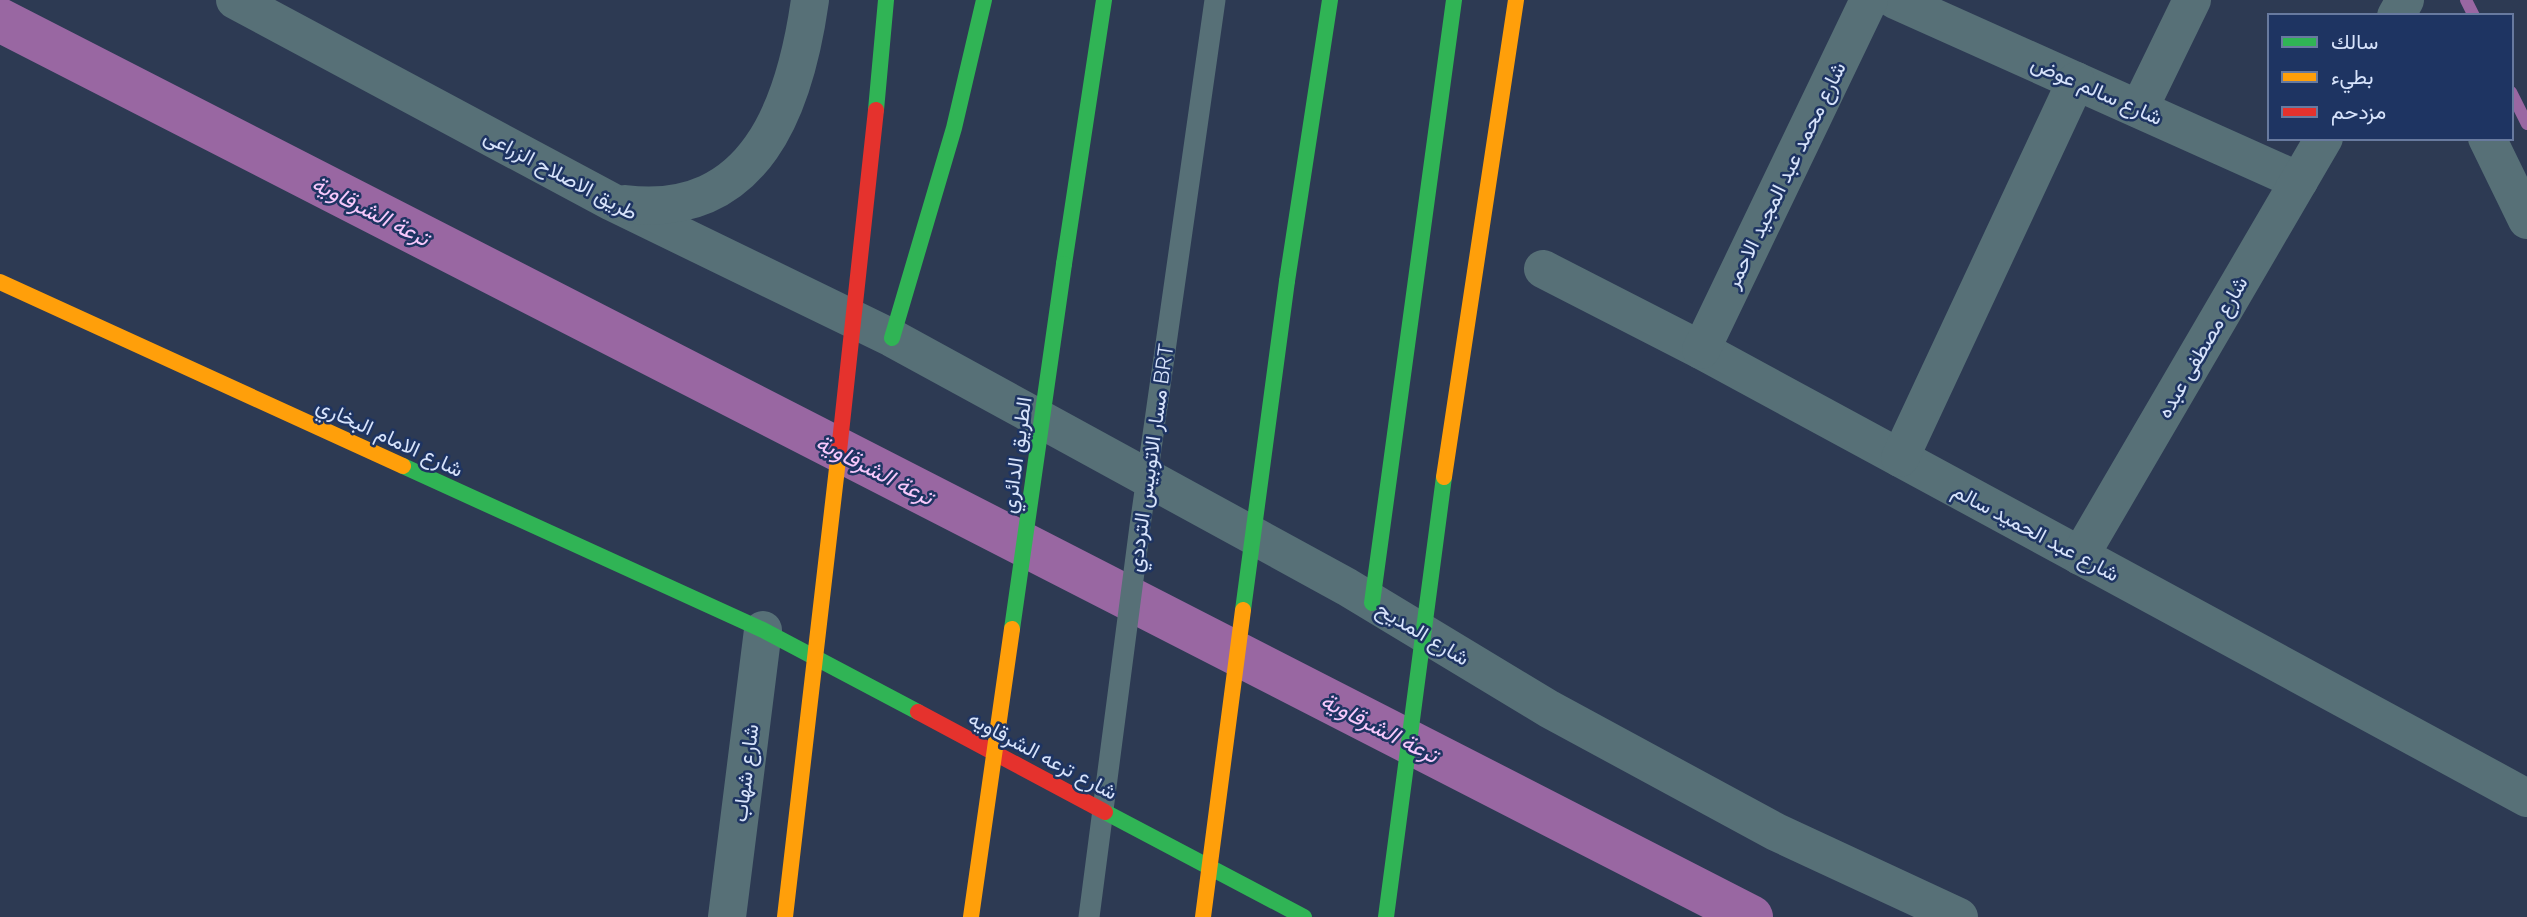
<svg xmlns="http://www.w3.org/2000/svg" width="2527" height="917" font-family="Raleway,Vazirmatn,sans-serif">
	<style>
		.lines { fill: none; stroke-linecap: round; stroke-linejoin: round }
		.stream { stroke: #9967a2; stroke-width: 12 }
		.canal { stroke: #9967a2; stroke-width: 44 }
		.lane { stroke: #577077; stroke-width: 21 }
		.street { stroke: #577077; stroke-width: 38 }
		.fast { stroke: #30b455; stroke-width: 16 }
		.slow { stroke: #ff9f0a; stroke-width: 16 }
		.jam { stroke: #e5322d; stroke-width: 16 }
		.fast-bridge { stroke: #30b455; stroke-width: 16 }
		.slow-bridge { stroke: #ff9f0a; stroke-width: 16 }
		.jam-bridge { stroke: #e5322d; stroke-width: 16 }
		.labels { text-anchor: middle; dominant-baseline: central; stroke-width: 5; stroke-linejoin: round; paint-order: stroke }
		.street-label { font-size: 21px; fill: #d7e3fb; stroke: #1e3462 }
		.water-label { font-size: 23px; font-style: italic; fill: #f8c9fc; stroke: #1e3462 }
	</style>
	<rect width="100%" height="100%" fill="#2d3a53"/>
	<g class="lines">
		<g class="stream">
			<path d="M2466,0l8,16"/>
			<path d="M2511,92l16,32"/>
		</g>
		<path class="canal" d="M0,20l1751,897"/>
		<path class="lane" d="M1089,917l51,-391 75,-526"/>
		<g class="street">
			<path d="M235,0l377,202 280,136 455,249 202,122 227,123 183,85"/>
			<path d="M1895,0l404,181"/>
			<path d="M2396,16l9,-16"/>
			<path d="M2139,109l53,-109"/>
			<path d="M2487,138l40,82"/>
			<path d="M625,204c131,16 170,-98 185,-204"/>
			<path d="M1543,269l158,81 826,448"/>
			<path d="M1701,350l168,-350"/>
			<path d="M1900,458l176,-377"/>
			<path d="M2080,556l244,-418"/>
			<path d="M727,917l36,-287"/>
		</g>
		<g class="fast">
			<path d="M1064,264l40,-264"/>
			<path d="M1287,281l43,-281"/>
			<path d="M892,338l62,-210 30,-128"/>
			<path d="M403,466l360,164 155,82"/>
			<path d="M1372,603l82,-603"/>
			<path d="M1105,812l199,105"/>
		</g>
		<path class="slow" d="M0,282l403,184"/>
		<path class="jam" d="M918,712l187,100"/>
		<g class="fast-bridge">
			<path d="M876,110l10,-110"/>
			<path d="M1243,610l44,-329"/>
			<path d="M1012,629l52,-365"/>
			<path d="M1386,917l58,-440"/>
		</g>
		<g class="slow-bridge">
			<path d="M1444,477l72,-477"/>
			<path d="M785,917l54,-466"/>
			<path d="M971,917l41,-288"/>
			<path d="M1203,917l40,-307"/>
		</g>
		<path class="jam-bridge" d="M839,451l37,-341"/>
	</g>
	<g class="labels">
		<g class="street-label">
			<text transform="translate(2097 90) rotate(24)">شارع سالم عوض</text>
			<text transform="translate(561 174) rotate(28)">طريق الاصلاح الزراعى</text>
			<text transform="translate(1785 175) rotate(-64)">شارع محمد عبد المجيد الاحمر</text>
			<text transform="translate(2202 347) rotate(-60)">شارع مصطفى عبده</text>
			<text transform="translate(390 437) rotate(25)">شارع الامام البخاري</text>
			<text transform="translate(1016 455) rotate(-82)">الطريق الدائري</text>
			<text transform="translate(1150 458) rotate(-82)">مسار الاتوبيس الترددي BRT</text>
			<text transform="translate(2036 532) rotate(28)">شارع عبد الحميد سالم</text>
			<text transform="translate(1423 633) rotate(31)">شارع المديح</text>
			<text transform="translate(1043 755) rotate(28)">شارع ترعه الشرقاويه</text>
			<text transform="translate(745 773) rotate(-83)">شارع شهاب</text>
		</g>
		<g class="water-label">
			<text transform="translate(371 210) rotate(27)">ترعة الشرقاوية</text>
			<text transform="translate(875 469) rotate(27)">ترعة الشرقاوية</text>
			<text transform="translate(1380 727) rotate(27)">ترعة الشرقاوية</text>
		</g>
	</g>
	<rect x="2268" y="14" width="245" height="126" fill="#1e3462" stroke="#687a9f" stroke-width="2"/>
	<rect x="2282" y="37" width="35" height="10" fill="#30b455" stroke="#687a9f" stroke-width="2"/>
	<text x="2331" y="49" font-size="21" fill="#d7e3fb">سالك</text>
	<rect x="2282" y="72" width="35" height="10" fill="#ff9f0a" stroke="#687a9f" stroke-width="2"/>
	<text x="2331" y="84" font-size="21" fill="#d7e3fb">بطيء</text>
	<rect x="2282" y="107" width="35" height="10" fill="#e5322d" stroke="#687a9f" stroke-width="2"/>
	<text x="2331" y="119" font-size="21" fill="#d7e3fb">مزدحم</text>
</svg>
